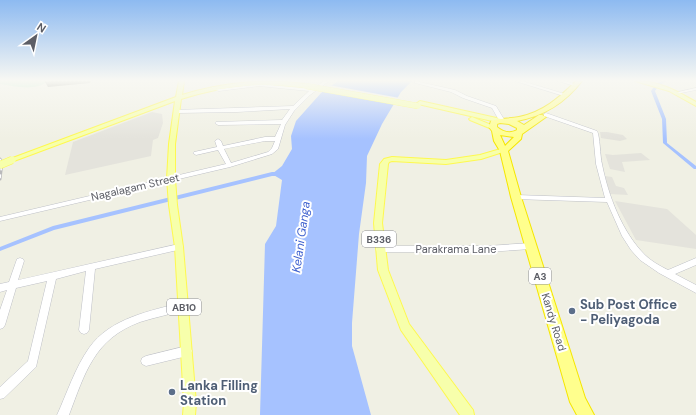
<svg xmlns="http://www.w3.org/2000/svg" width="696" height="415" font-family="'DM Sans',sans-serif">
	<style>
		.industrial { fill: #e4e3dc }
		.green { fill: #bfeaca }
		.water { fill: #a6c2ff }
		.pier { fill: #f0f0e4 }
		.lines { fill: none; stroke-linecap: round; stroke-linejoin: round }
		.canal { fill: #a6c2ff; fill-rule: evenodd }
		.minor-casing { stroke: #bec0c7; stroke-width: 1 }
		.major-casing { stroke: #fef94f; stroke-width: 2 }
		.highway-casing { stroke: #f5e600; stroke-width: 2 }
		.minor { fill: #fff; fill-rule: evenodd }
		.major { fill: #f7ffab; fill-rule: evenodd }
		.highway { fill: #ffff8d; fill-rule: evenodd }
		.rail-casing { stroke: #bababb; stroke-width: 3 }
		.rail { stroke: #fff; stroke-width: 1.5; stroke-dasharray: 4; stroke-linecap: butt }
		.major-bridge-far1-casing { stroke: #fef94f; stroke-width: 6; stroke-linecap: butt }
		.major-bridge-casing { stroke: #fef94f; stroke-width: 8; stroke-linecap: butt }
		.major-bridge-far1 { stroke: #f7ffab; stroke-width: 5.5 }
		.major-bridge { stroke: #f7ffab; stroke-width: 7 }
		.shaded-wall { fill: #8e8e87 }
		.building { fill: #cbcbc1; stroke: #8e8e87 }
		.service-dot { fill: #5c6f8a; stroke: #fff; stroke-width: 1.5 }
		.labels { text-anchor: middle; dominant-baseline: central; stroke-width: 4; stroke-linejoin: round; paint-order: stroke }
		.shield { fill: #fff; stroke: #8d8e94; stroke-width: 1 }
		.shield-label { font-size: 10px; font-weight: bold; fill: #5c5e66 }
		.street-label { font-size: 11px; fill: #5c5e66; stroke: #fff }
		.water-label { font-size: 12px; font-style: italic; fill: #3c5fce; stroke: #fff }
		.near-service-label { font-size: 13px; font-weight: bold; fill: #4e5e75; stroke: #fff; text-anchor: start }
	</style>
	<rect width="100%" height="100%" fill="#f0f0e4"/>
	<g class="industrial">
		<path d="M152,112l10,2 1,9 -5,15 -5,2 -2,16 -86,19 8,-33z"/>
		<path d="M600,132h7l16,3 4,4 -7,2 -19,-3z"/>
		<path d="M641,153l9,7 -28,2 3,10 -15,-3 -5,-15 8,1z"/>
		<path d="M605,176l7,1 4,9 8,2 4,7 -18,-1z"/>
		<path d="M615,201l52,8 29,26v14l-60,-9z"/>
	</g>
	<path class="green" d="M0,81h48c-14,11 -32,5 -48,3z"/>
	<path class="water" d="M338,81h74l-11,11 -19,32 -15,32 -1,27 -7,51 -7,89v23l19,69h-111l5,-171 11,-18 6,-46 -10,-6 10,-8 10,-17 -1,-13 5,-15 25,-28z"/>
	<path class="pier" d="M329,85l71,13 -4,6 -74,-14z"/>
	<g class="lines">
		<g class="canal">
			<path d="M662,81h4l-8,5 -3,5 11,28 1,24 29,23v3h-2l-31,-26 -1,-24 -11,-28 5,-7z"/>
			<path d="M272,172h7l2,2 -2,2h-7l-218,54 -54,21v-4l53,-21z"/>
		</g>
		<g class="minor-casing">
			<g id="minor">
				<path d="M324,81h5l-19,14 -16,16 -9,14 -7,24 -6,5 -42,13 -230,54v-4l226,-53 -8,-14 -22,5 -3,-2 1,-1 23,-5 -2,-6 3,-2 3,2 2,5 42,-9h10l6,-13 -63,1 -3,-2 1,-1 66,-2 8,-11 -53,3 -60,1 -3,-2 1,-1 118,-4 16,-15 -50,-5 -40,5 -7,-2v-2l7,2 40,-5 54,5zM265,141h10l-3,7 -4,4 -37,11 -7,-14z"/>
				<path d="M415,81l40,9 12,6 29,10 9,15 -3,2 -2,-1 -8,-14 -29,-10 -12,-6 -36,-9z"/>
				<path d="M515,81h7l46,14 -4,1z"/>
				<path d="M558,81h7l12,4 -2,1z"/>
				<path d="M696,88v2l-20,4 -2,-1z"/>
				<path d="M546,113l51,18c3,5 3,25 5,33 6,31 20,68 43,91 6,6 15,11 23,15l28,-12v7l-21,9 21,11v8l-37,-20 -19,-13 -9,-10 -9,-14 -15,-34 -93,-3 -1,-2 1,-2h2l89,3 -9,-34 -3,-31 -49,-17v-2z"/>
				<path d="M531,243l3,1 1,2 -1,2 -3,1 -44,3h-107l-3,-1 -1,-2 1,-2 3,-1h107z"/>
				<path d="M179,244l3,1 1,2 -1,2 -87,20 -6,61 -2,3 -3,1 -3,-1 -2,-3 7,-59 -30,8 -20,88 -32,31 -4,1v-12l28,-26 19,-80 -31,7 -11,37 -2,3 -3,1v-19l7,-20 -7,2v-8l9,-2 8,-23 3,-1 3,1 1,2 -6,19z"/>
				<path d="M184,302l3,1 1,3 -1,3c-15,5 -31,8 -47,13 -46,17 -55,51 -71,93h-12c10,-22 18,-47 32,-67 21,-30 61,-37 95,-46z"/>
				<path d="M187,346l3,2 2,3 -2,3 -3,2 -41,10 -4,-2 -1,-3 1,-3 4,-2z"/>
			</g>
		</g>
		<g class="major-casing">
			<g id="major">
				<path d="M179,81h5l-2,14c42,-13 80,-16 124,-11l3,2 -3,2c-46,-6 -81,-3 -125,11l-6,45v35l2,26 6,42 13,156 -1,12h-12l1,-12 -9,-156 -6,-42 -2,-26 2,-35 6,-43 -161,60h-4l-1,-1 1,-1 166,-62z"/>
				<path d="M635,81c22,-1 42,10 61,21v4l-27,-15z"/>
				<path d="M420,101l81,18 3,2 -3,2 -83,-19 -1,-1z"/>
				<path d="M472,117l24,10 1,1 -1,1h-4l-22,-9 -1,-1z"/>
				<path d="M504,148l2,1v2l-25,8 -35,5 -54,-3 -3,1 -1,2 -6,59 6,47 21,54 64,86 1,5h-14l-59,-85 -23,-60 -4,-47 6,-59 4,-5 8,-2 54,3 34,-5z"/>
			</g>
		</g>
		<g class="highway-casing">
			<path id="highway" d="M576,81h6c-17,22 -38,35 -65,40l7,4 15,-10h3l4,2 -24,17 -1,5 -13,12 13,46 64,201 9,17h-17l-7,-13 -59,-205 -11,-46 -6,-10 -2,-10 -3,-4 2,-6c9,-3 18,-2 28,-4 24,-5 40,-19 57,-36zM500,123l9,1 8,4v2c-7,4 -14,2 -20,-3v-3zM500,135l14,2 -9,9z"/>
		</g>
		<use href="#minor" class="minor"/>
		<use href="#major" class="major"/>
		<use href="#highway" class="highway"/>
		<g class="rail-casing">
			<path id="rail" d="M0,159l2,3 -2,17"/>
		</g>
		<use href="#rail" class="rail"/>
		<g class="major-bridge-far1-casing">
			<path id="major-bridge-far1" d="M306,86l112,20"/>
		</g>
		<g class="major-bridge-casing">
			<path id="major-bridge" d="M0,165l12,-5"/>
		</g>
		<use href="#major-bridge-far1" class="major-bridge-far1"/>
		<use href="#major-bridge" class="major-bridge"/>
	</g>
	<path class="shaded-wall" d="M61,81h30l-1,2 -42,4 -3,-5z"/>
	<path class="building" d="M47,81h14l-16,1z"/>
	<linearGradient id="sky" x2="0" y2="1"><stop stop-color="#8dbaf1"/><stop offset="0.58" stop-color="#f8f8f3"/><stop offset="1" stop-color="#f8f8f3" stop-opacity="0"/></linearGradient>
	<rect width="696" height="139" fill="url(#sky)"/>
	<g class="service-dot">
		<circle cx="572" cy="311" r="4"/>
		<circle cx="172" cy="392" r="4"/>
	</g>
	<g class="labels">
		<g class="shield">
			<rect x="362" y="231" width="34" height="16" rx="3"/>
			<rect x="529" y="268" width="22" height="16" rx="3"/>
			<rect x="167" y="299" width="34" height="16" rx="3"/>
		</g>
		<g class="shield-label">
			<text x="379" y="239">B336</text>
			<text x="540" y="276">A3</text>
			<text x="184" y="307">AB10</text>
		</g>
		<g class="street-label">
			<text transform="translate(135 187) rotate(-13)">Nagalagam Street</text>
			<text x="456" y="249">Parakrama Lane</text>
			<text transform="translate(554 322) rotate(73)">Kandy Road</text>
		</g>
		<g class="water-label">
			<text transform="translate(301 237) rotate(-82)">Kelani Ganga</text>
		</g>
		<g class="near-service-label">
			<text x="580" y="304">Sub Post Office<tspan x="580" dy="15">- Peliyagoda</tspan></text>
			<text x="180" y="385">Lanka Filling<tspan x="180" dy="15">Station</tspan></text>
		</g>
	</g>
	<g transform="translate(36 36) rotate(33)" stroke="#ffffff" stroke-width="3" paint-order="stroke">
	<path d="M0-3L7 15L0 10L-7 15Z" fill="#5c5e66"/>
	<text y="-6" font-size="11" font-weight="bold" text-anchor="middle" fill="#5c5e66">N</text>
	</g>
</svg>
